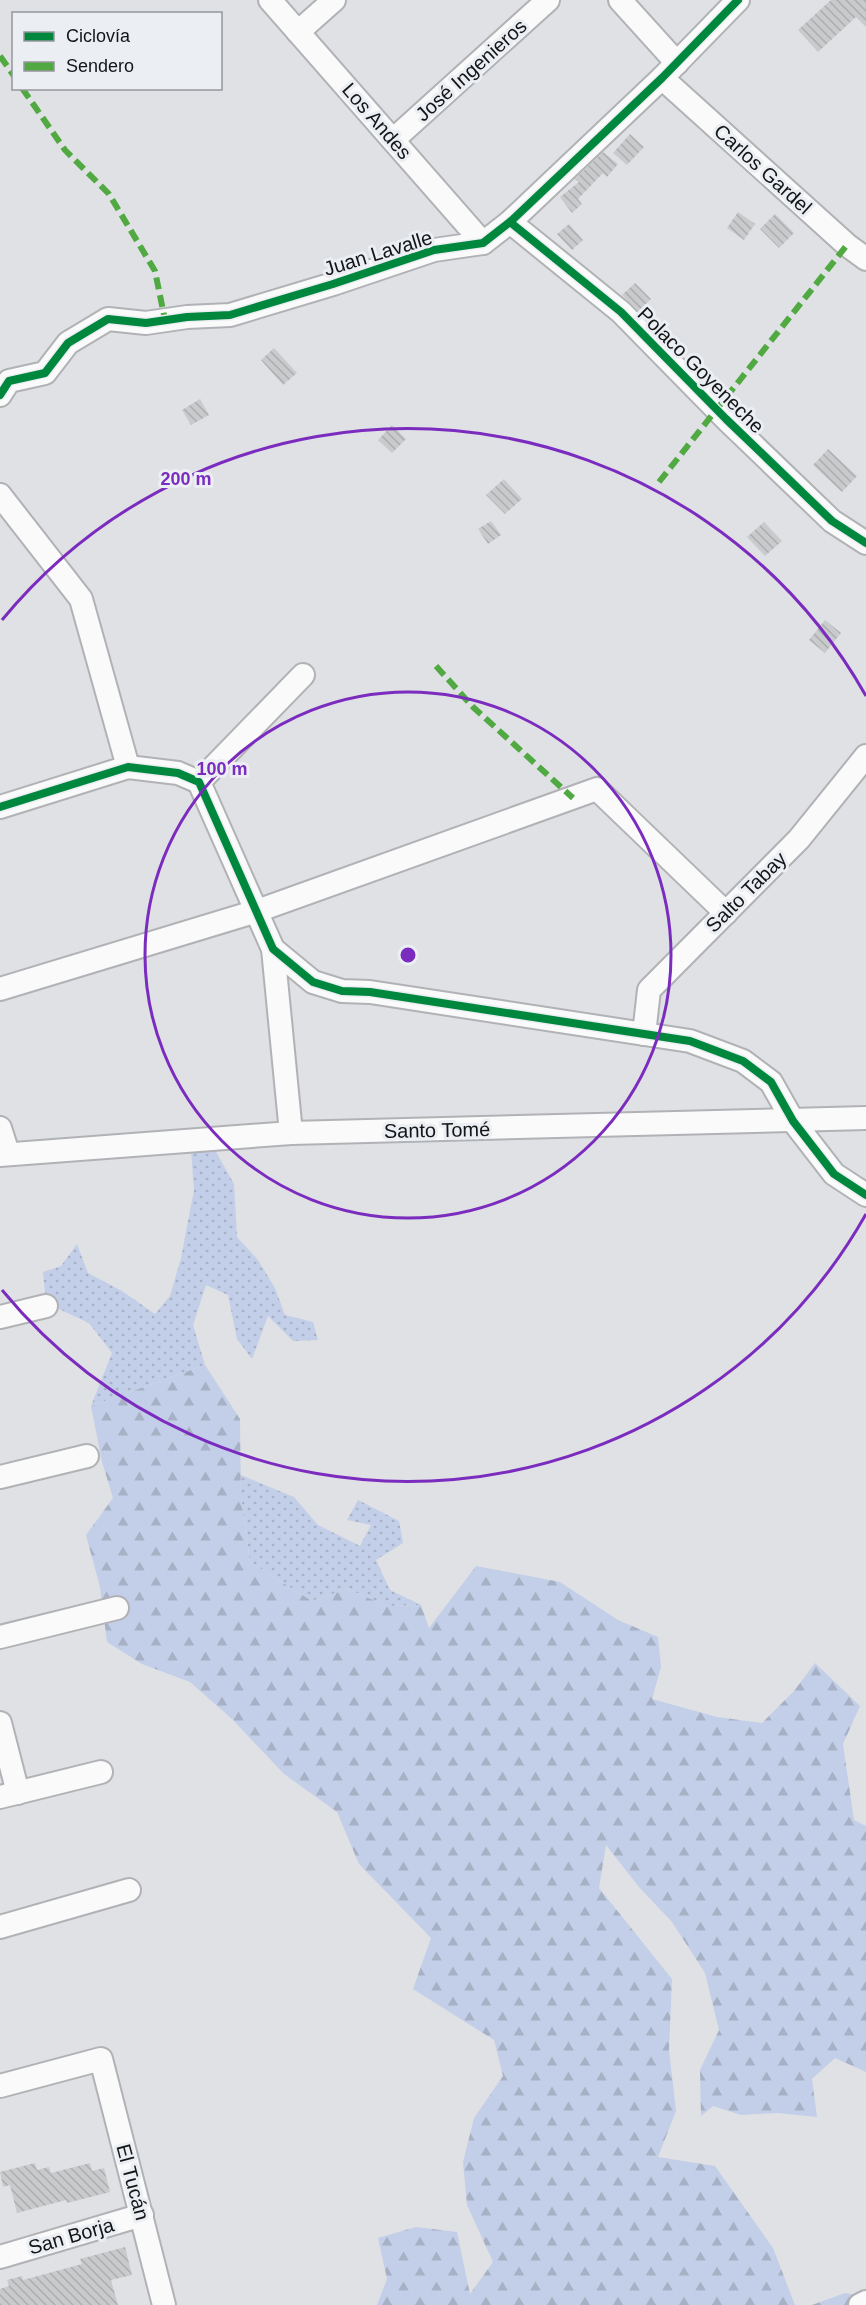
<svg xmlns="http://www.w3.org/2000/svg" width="866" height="2305" font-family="Helvetica,sans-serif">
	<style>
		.grass { fill: url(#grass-dots) }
		.forest { fill: url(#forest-firs) }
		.building { fill: url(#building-back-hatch) }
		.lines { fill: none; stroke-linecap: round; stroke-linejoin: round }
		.minor-casing { stroke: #b1b2b5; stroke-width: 26 }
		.minor { stroke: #fafafb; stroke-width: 22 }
		.quiet { stroke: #51a942; stroke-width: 6; stroke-dasharray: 12 6; stroke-linecap: butt }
		.cycleway-casing { stroke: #ebeef3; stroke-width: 11 }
		.cycleway { stroke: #00873e; stroke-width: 8 }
		.ring { fill: none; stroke: #7b2cbf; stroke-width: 3 }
		.labels { text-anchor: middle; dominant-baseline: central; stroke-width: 6; stroke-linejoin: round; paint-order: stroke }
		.street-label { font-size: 20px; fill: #141517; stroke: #ebeef3 }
		.centre { fill: #7b2cbf; stroke: #ebeef3; stroke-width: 3 }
		.ring-label { font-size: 18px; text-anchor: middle; font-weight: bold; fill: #7b2cbf; stroke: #ebeef3; stroke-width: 6; stroke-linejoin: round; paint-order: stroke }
	</style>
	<defs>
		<pattern id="grass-dots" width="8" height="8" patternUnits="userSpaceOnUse" patternTransform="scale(1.5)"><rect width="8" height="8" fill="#c3cfe8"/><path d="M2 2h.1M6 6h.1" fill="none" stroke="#a7b1c6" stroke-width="1.8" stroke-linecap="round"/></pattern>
		<pattern id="forest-firs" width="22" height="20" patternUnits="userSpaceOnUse" patternTransform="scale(1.5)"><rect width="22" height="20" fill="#c3cfe8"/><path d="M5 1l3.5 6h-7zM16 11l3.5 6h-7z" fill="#a7b1c6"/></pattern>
		<pattern id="building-back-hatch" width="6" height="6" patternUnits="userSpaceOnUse" patternTransform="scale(1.5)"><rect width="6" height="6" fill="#c9cacc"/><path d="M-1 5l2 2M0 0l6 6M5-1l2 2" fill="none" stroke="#acadae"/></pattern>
	</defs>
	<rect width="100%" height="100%" fill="#dfe1e4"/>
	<g class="grass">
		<path d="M210,1141l24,43 3,53 21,23 17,28 10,27 28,7 5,18 -25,1 -25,-25 -16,43 -15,-20 -9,-44 -22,-10 -13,40 12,40 -114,41 21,-53 -23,-30 -43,-20 -3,-31 18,-6 16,-22 11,29 34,18 33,23 15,-18 11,-38 13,-68 -3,-39z"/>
		<path d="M241,1475l53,22 24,28 42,21 11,-21 -24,-5 11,-20 41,21 4,22 -27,17 14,30 31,15 -33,1 -41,-17 -35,12 -62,-39 -9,-63z"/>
	</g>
	<g class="forest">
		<path d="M205,1365l35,54 1,80 9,63 62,39 35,-12 41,17 33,-1 8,23 47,-62 84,16 58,38 40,17 3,30 -9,32 65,18 45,6 32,-32 21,-28 45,43 -17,38 11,76 12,6v246l-31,-14 -23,21 5,38 -39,-4 -37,2 -28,-9 -12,10 -1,-46 19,-40 -14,-57 -33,-51 -33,-35 -33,-42 -7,43 73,91 -3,71 7,61 -18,46 57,9 58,82 22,57h-418l10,-26 -9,-41 38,-11 41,5 13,62 23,-32 -26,-57 -4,-43 11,-44 29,-42 -9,-36 -81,-51 18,-51 -72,-74 -22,-52 -53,-38 -52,-55 -42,-37 -48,-18 -35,-22 -7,-55 -14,-52 27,-37 -11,-36 -11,-56z"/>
		<path d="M845,2293l21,4v8h-54z"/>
	</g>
	<g class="building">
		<path d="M831,0h35v27l-10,-10 -38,35 -20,-22z"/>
		<path d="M630,134l14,13 -17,18 -14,-12z"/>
		<path d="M603,152l15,12 -11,13 -4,-4 -25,26 4,5 -10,9 -12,-16 19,-15 -4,-3z"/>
		<path d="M738,212l17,12 -11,16 -17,-12z"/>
		<path d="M775,214l19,19 -15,15 -19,-19z"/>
		<path d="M569,224l14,16 -11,10 -15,-16z"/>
		<path d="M635,283l16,16 -12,12 -17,-16z"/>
		<path d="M274,348l23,25 -14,12 -22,-25z"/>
		<path d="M200,399l9,16 -18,10 -9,-15z"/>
		<path d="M392,425l14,14 -14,14 -14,-13z"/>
		<path d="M828,449l29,27 -15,16 -29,-27z"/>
		<path d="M504,479l18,20 -17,15 -19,-19z"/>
		<path d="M491,521l10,14 -13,9 -10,-15z"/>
		<path d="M764,522l18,19 -17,15 -18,-19z"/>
		<path d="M825,620l16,13 -16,20 -16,-13z"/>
		<path d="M35,2163l2,7 12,-3 2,6 39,-10 2,8 12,-3 6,24 -43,11 -1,-3 -49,13 -7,-28 -7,2 -3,-15z"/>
		<path d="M125,2247l7,28 -21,5 7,25h-118v-16l9,-3 -2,-6 15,-4 1,4 59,-16 -2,-5z"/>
	</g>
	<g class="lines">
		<g class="minor-casing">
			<g id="minor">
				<path d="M270,0l213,243"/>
				<path d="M620,0l57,63"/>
				<path d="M298,32l36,-32"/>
				<path d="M662,78l185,167 19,14"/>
				<path d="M393,140l155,-140"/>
				<path d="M510,222l111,90 105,107 106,102 34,22"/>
				<path d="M0,395l9,-14 36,-8 23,-30 40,-24 38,4 41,-6 43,-2 103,-31 101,-34 49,-7 27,-21 152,-144 76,-78"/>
				<path d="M0,495l81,104 47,168"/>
				<path d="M199,782l104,-107"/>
				<path d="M0,807l128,-40 50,6 21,9 74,167 40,33 29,9 28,1 320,49 53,20 28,21 22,39 41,53 32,21"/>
				<path d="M273,949l18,184"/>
				<path d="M0,989l257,-78 340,-122 129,124"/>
				<path d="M644,1034l5,-44 150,-151 67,-83"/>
				<path d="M0,1128l8,25"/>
				<path d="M0,1155l291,-22 575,-15"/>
				<path d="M0,1317l46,-11"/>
				<path d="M0,1477l87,-21"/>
				<path d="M0,1637l117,-29"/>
				<path d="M0,1723l18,70"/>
				<path d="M0,1797l101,-25"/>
				<path d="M0,1927l129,-37"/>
				<path d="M0,2086l101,-27 63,246"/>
				<path d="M0,2257l142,-42"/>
				<path d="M860,2305l6,-3"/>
			</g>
		</g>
		<use href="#minor" class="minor"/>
		<g class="quiet">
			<path d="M0,56l14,20"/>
			<path d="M22,88l43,62 44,44 46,77 10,49"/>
			<path d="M659,482l188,-237"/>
			<path d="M436,666l37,41 100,91"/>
		</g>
		<g class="cycleway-casing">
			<g id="cycleway">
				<path d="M510,222l111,90 105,107 106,102 34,22"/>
				<path d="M0,395l9,-14 36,-8 23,-30 40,-24 38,4 41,-6 43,-2 103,-31 101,-34 49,-7 27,-21 152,-144 76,-78"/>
				<path d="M0,807l128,-40 50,6 21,9 74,167 40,33 29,9 28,1 320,49 53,20 28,21 22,39 41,53 32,21"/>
			</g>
		</g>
		<use href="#cycleway" class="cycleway"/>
	</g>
	<g class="ring">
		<circle cx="408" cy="955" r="263"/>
		<path d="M866 1214A526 526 0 0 1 2 1290M2 620A526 526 0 0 1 866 696"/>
	</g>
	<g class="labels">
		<g class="street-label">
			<text transform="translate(471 70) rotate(-42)">José Ingenieros</text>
			<text transform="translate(377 121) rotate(49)">Los Andes</text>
			<text transform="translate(763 169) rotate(42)">Carlos Gardel</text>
			<text transform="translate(378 253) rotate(-17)">Juan Lavalle</text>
			<text transform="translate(701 370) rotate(45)">Polaco Goyeneche</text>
			<text transform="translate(746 892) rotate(-45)">Salto Tabay</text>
			<text transform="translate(437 1130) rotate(-1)">Santo Tomé</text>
			<text transform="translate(133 2182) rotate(75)">El Tucán</text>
			<text transform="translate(71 2236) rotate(-16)">San Borja</text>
		</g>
	</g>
	<circle cx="408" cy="955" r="9" class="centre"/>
	<g class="ring-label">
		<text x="186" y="485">200 m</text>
		<text x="222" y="775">100 m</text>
	</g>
	<rect x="12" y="12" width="210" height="78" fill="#ebeef3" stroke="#95979b" stroke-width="1.5"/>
	<rect x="24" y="32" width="30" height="9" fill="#00873e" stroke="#95979b" stroke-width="1.5"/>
	<text x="66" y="42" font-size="18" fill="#141517">Ciclovía</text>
	<rect x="24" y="62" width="30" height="9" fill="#51a942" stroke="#95979b" stroke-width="1.5"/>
	<text x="66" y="72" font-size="18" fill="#141517">Sendero</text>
</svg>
